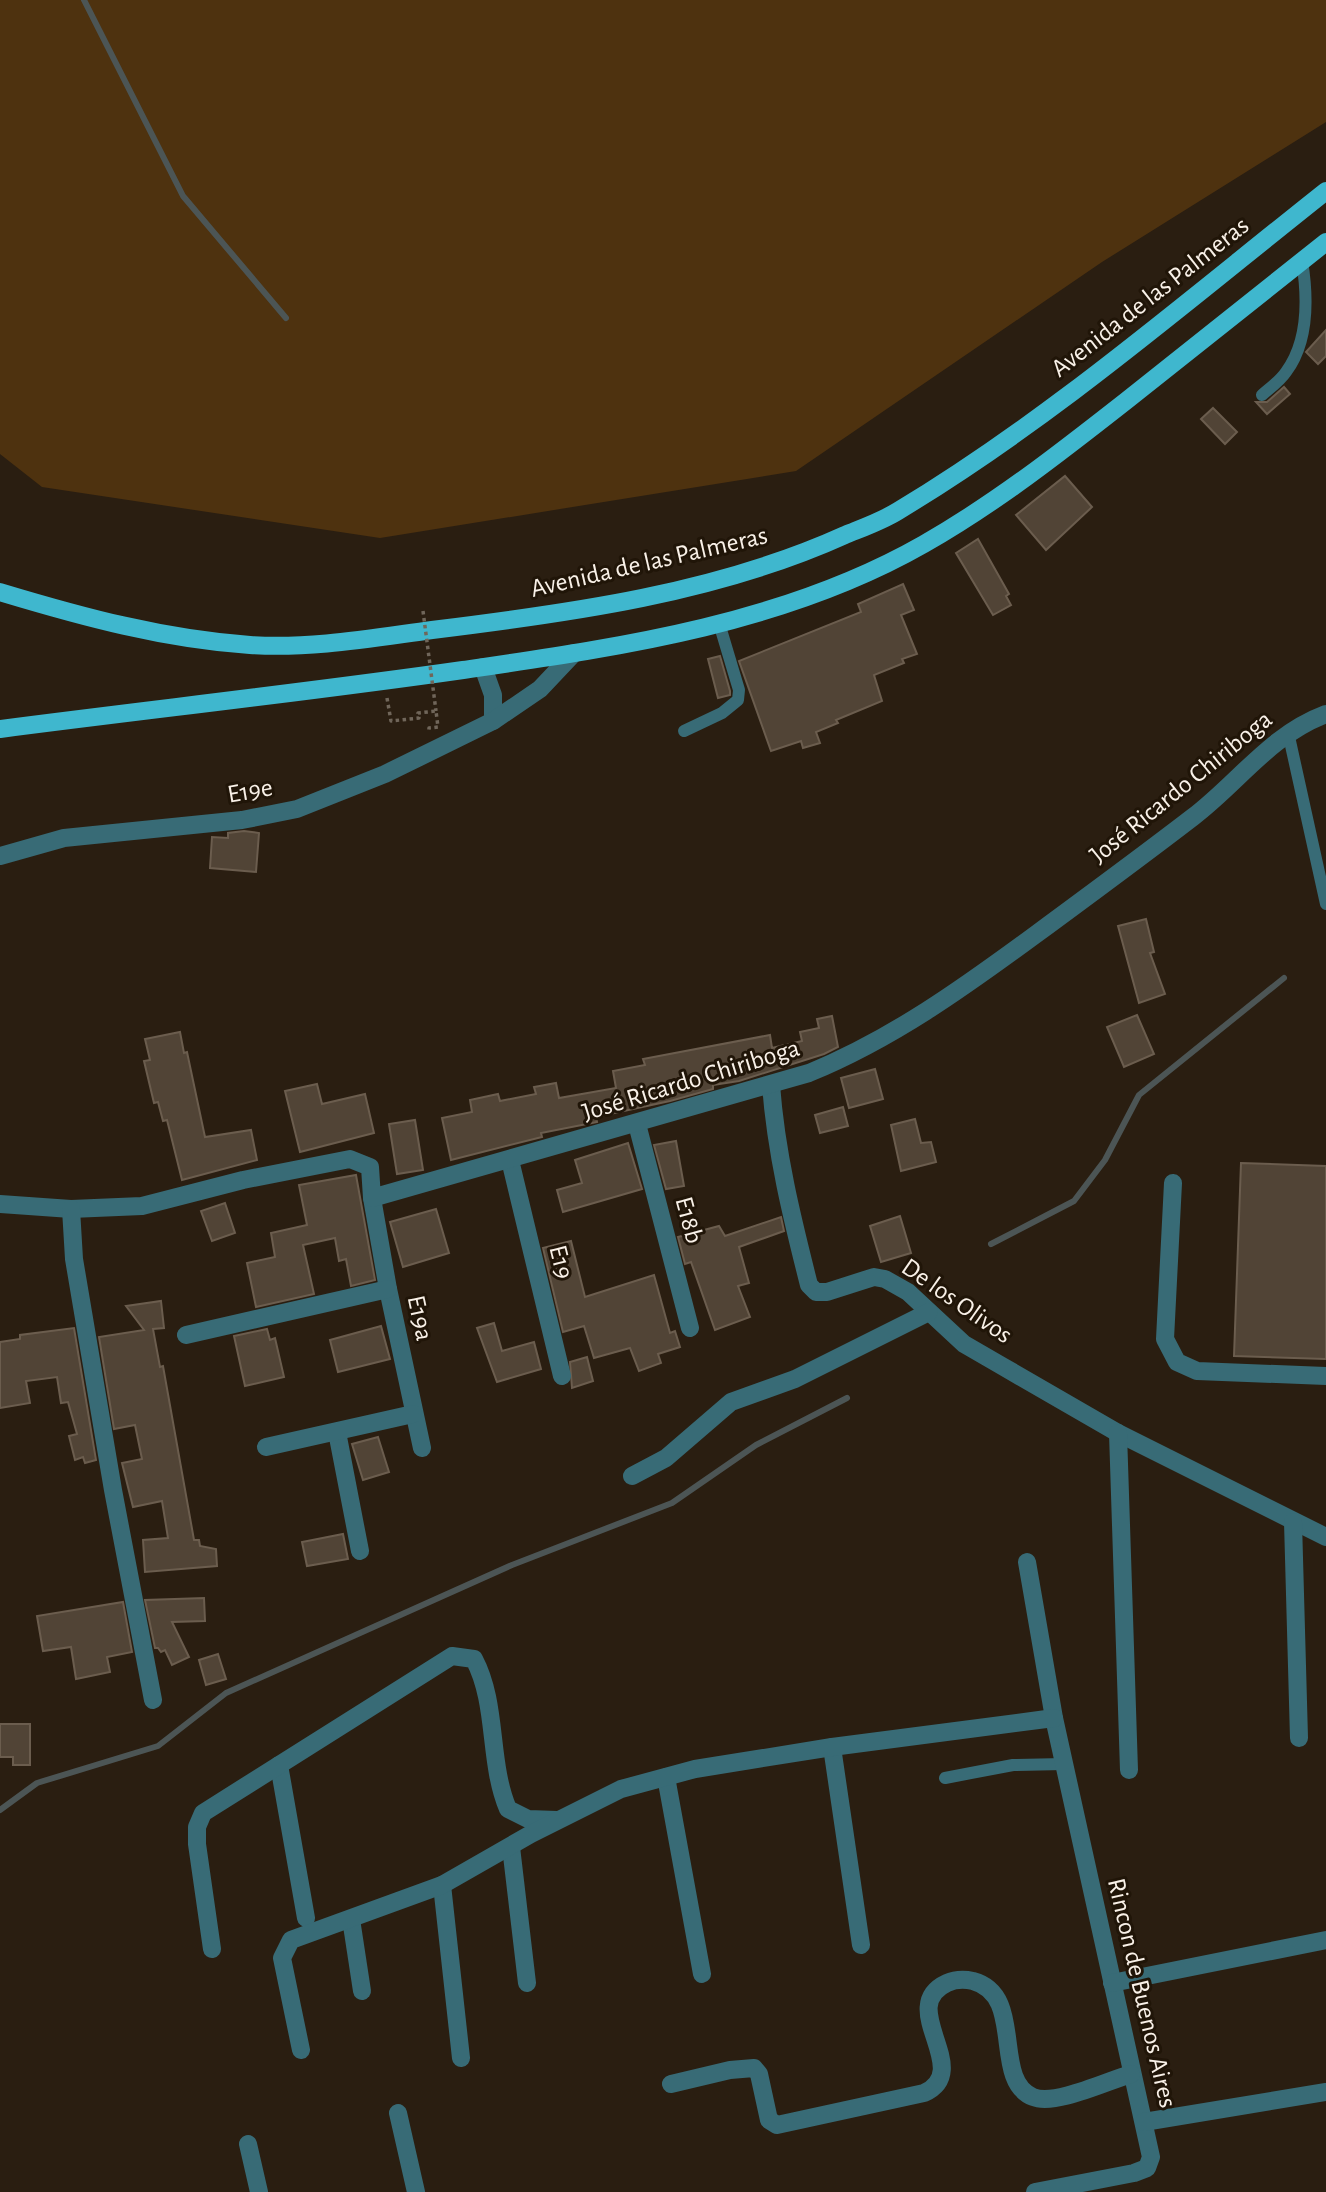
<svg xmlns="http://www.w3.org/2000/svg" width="1326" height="2192" font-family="'Alegreya Sans',sans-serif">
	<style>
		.green { fill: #4e320f }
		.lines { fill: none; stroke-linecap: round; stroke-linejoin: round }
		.stream { stroke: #4c5555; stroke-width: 6 }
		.building { fill: #514436; stroke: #6b5d4e; stroke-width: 2 }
		.path { stroke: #70665a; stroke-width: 3.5; stroke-dasharray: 3.5 3.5; stroke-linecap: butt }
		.lane { stroke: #386b76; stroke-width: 12 }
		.street { stroke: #386b76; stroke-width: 18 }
		.primary { stroke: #3fb7ce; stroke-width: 18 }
		.path-bridge { stroke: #70665a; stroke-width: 3.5; stroke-dasharray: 3.5 3.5; stroke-linecap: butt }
		.labels { text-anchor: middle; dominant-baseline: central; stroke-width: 6; stroke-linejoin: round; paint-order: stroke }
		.street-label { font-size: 26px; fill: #f9f1e8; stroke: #201508 }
	</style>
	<rect width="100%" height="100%" fill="#2a1e11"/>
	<path class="green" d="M0,0h1326v122l-224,140 -306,209 -416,67 -338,-51 -42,-33z"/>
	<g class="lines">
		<g class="stream">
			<path d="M84,0l99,196 103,122"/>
			<path d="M991,1244l83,-43 31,-41 34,-65 145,-117"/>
			<path d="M0,1810l37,-27 121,-37 68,-53 286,-128 160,-62 84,-58 91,-47"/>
		</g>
	</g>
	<g class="building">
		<path d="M1326,330v26l-8,8 -12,-12z"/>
		<path d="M1284,387l6,7 -23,20 -11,-12h11z"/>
		<path d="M1213,408l24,24 -12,12 -24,-25z"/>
		<path d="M1065,476l27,31 -46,43 -30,-35z"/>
		<path d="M978,539l31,55 -3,2 5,9 -18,10 -37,-62z"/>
		<path d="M903,584l11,26 -13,5 16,39 -15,5 2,4 -30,12 8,26 -46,19 2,3 -22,9 4,11 -17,5 -2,-7 -30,10 -32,-90 122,-49 -3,-8z"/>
		<path d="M720,656l10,35v4l-12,3 -10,-39z"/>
		<path d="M244,831l15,2 -3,39 -46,-4 2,-31 16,1v-5z"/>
		<path d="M1146,919l8,33 -4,1 15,41 -26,9 -21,-77z"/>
		<path d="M1137,1015l17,39 -30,13 -17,-40z"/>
		<path d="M832,1016l6,31 -14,7 -85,27 -26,4v4l-43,12 -74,16 1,5 -5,1 -51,10 1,4 -91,23 -9,-42 30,-6 -2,-12 28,-6 2,7 36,-7 -2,-7 22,-4 3,15 57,-10 -3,-17 32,-6 -2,-6 127,-24 2,13 30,-7 -2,-9 19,-4 -2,-9z"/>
		<path d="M180,1032l4,21 3,-1 18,85 46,-7 6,30 -75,20 -15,-60 -4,1 -5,-19 -4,1 -10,-42 6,-1 -5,-21z"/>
		<path d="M875,1069l8,30 -34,9 -8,-30z"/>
		<path d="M317,1084l5,20 43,-10 9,39 -74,19 -15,-61z"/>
		<path d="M843,1107l5,19 -28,7 -5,-18z"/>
		<path d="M915,1119l6,24 10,-1 5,20 -35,9 -10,-46z"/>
		<path d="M415,1120l8,50 -26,4 -8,-50z"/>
		<path d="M676,1141l8,45 -18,3 -12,-44z"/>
		<path d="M628,1143l14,46 -79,23 -6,-22 25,-7 -7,-23z"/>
		<path d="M1241,1163l85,3v193l-92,-3z"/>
		<path d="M356,1175l19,105 -24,6 -5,-27 -7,2 -4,-23 -32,7 11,49 -58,13 -9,-44 28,-6 -4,-24 36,-8 -8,-40z"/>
		<path d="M225,1203l10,30 -23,8 -11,-30z"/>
		<path d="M436,1209l13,44 -46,14 -13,-45z"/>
		<path d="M900,1216l11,37 -30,9 -11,-36z"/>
		<path d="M781,1217l3,14 -45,16 10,36 -11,3 12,31 -35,13 -24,-68 -6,2 -7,-27 41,-11 6,10z"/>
		<path d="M571,1241l14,56 69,-22 16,58 5,-2 5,16 -22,7 3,9 -22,8 -9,-23 -36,10 -10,-32 -21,6 -20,-84z"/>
		<path d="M161,1301l3,27 -11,1 7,38 3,-1 31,174h5l1,6 16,3 1,17 -72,6 -2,-32 25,-2 -6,-37 -29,6 -11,-44 20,-4 -7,-34 -21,4 -15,-92 45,-7 -18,-24z"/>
		<path d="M494,1323l8,28 32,-9 7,27 -44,13 -20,-54z"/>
		<path d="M381,1326l9,33 -52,13 -8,-32z"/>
		<path d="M74,1328l22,132 -11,3 -2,-6 -8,3 -6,-24 8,-2 -9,-32 -7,1 -4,-26 -31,4 4,22 -30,5v-66l20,-3v-4z"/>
		<path d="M267,1329l3,11 5,-2 9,39 -39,9 -11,-50z"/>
		<path d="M587,1357l6,24 -21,7 -2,-26z"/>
		<path d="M378,1437l11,35 -26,8 -11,-36z"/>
		<path d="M343,1534l5,25 -41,7 -5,-24z"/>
		<path d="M204,1598l1,23 -33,1 17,35 -17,8 -7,-15 -4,2 -3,-4h-3l-10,-48z"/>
		<path d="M123,1602l9,50 -25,5 3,15 -34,7 -5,-32 -28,4 -6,-35z"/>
		<path d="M218,1654l8,25 -20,6 -7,-25z"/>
		<path d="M0,1724h30v41h-17v-8h-13z"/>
	</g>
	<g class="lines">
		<path class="path" d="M387,698l4,23 28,-3 -1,-5 18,-2 2,16 -9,1v4"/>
		<g class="lane">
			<path d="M1262,395c8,-7 18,-14 24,-23 23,-31 22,-74 16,-111"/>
			<path d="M684,731l38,-18 16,-13 1,-10 -20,-67"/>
			<path d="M1288,732l38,172"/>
			<path d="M945,1778l68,-13 51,-1"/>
		</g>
		<g class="street">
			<path d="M483,667l10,28v26"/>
			<path d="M0,856l64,-18 178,-18 55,-11 88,-35 108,-53 47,-32 34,-36"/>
			<path d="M771,1085c5,68 21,133 38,200l7,7h11l47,-15 11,2 23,13 56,52 38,22 116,67 208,104"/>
			<path d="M637,1124l53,204"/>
			<path d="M510,1160l52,216"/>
			<path d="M1173,1183l-8,156 12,23 20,9 129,5"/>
			<path d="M372,1198l16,91 34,159"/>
			<path d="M0,1204l71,5 71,-3 101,-26 107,-21 20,8 2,31 437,-125c83,-34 154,-85 226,-138 53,-39 106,-78 158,-118 46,-35 77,-82 133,-103"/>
			<path d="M71,1209l3,50 39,231 40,210"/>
			<path d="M186,1335l202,-46"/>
			<path d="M337,1432l23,119"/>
			<path d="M1118,1433l11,337"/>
			<path d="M266,1447l147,-33"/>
			<path d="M632,1476l34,-18 65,-56 64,-23 134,-67"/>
			<path d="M1293,1522l6,216"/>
			<path d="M1027,1562l27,156 97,439 -4,11 -13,5 -99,19"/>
			<path d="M832,1747l29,198"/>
			<path d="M279,1765l27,153"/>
			<path d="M666,1777l36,197"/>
			<path d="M511,1847l16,136"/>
			<path d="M442,1885l19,173"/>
			<path d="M351,1919l11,72"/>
			<path d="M212,1949l-15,-105v-17l6,-14 249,-157 22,3c24,45 14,103 34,150l20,10 29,1"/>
			<path d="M1112,1983l214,-43"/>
			<path d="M301,2050l-19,-92 9,-18 151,-55 89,-51 90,-45 74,-20 137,-22 222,-29"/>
			<path d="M671,2084l59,-14 24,-2 5,6 10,46 8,5 147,-32c51,-23 -29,-86 23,-110 9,-4 17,-4 26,-2 53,14 18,99 60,116 22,9 74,-16 98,-23"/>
			<path d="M398,2113l18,79"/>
			<path d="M1144,2122l182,-30"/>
			<path d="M248,2144l11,48"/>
		</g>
		<g class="primary">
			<path d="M0,592c83,25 164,47 250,53 61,4 122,-7 182,-15 139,-17 285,-37 413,-95 17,-7 37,-14 53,-24 153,-92 289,-210 428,-320"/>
			<path d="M0,729c154,-20 309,-37 463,-59 157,-23 321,-46 461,-126 72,-41 137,-92 202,-143 66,-53 133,-106 200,-159"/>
		</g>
		<path class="path-bridge" d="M423,611l13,100"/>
	</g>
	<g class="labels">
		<g class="street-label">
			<text transform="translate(1150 297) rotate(-38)">Avenida de las Palmeras</text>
			<text transform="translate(649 562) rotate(-13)">Avenida de las Palmeras</text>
			<text transform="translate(1181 787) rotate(-39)">José Ricardo Chiriboga</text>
			<text transform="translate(250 791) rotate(-10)">E19e</text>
			<text transform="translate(691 1080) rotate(-17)">José Ricardo Chiriboga</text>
			<text transform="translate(689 1220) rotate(75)">E18b</text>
			<text transform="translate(561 1262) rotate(76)">E19</text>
			<text transform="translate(957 1301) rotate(35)">De los Olivos</text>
			<text transform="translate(420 1318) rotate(78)">E19a</text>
			<text transform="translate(1142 1993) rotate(77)">Rincon de Buenos Aires</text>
		</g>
	</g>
</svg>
